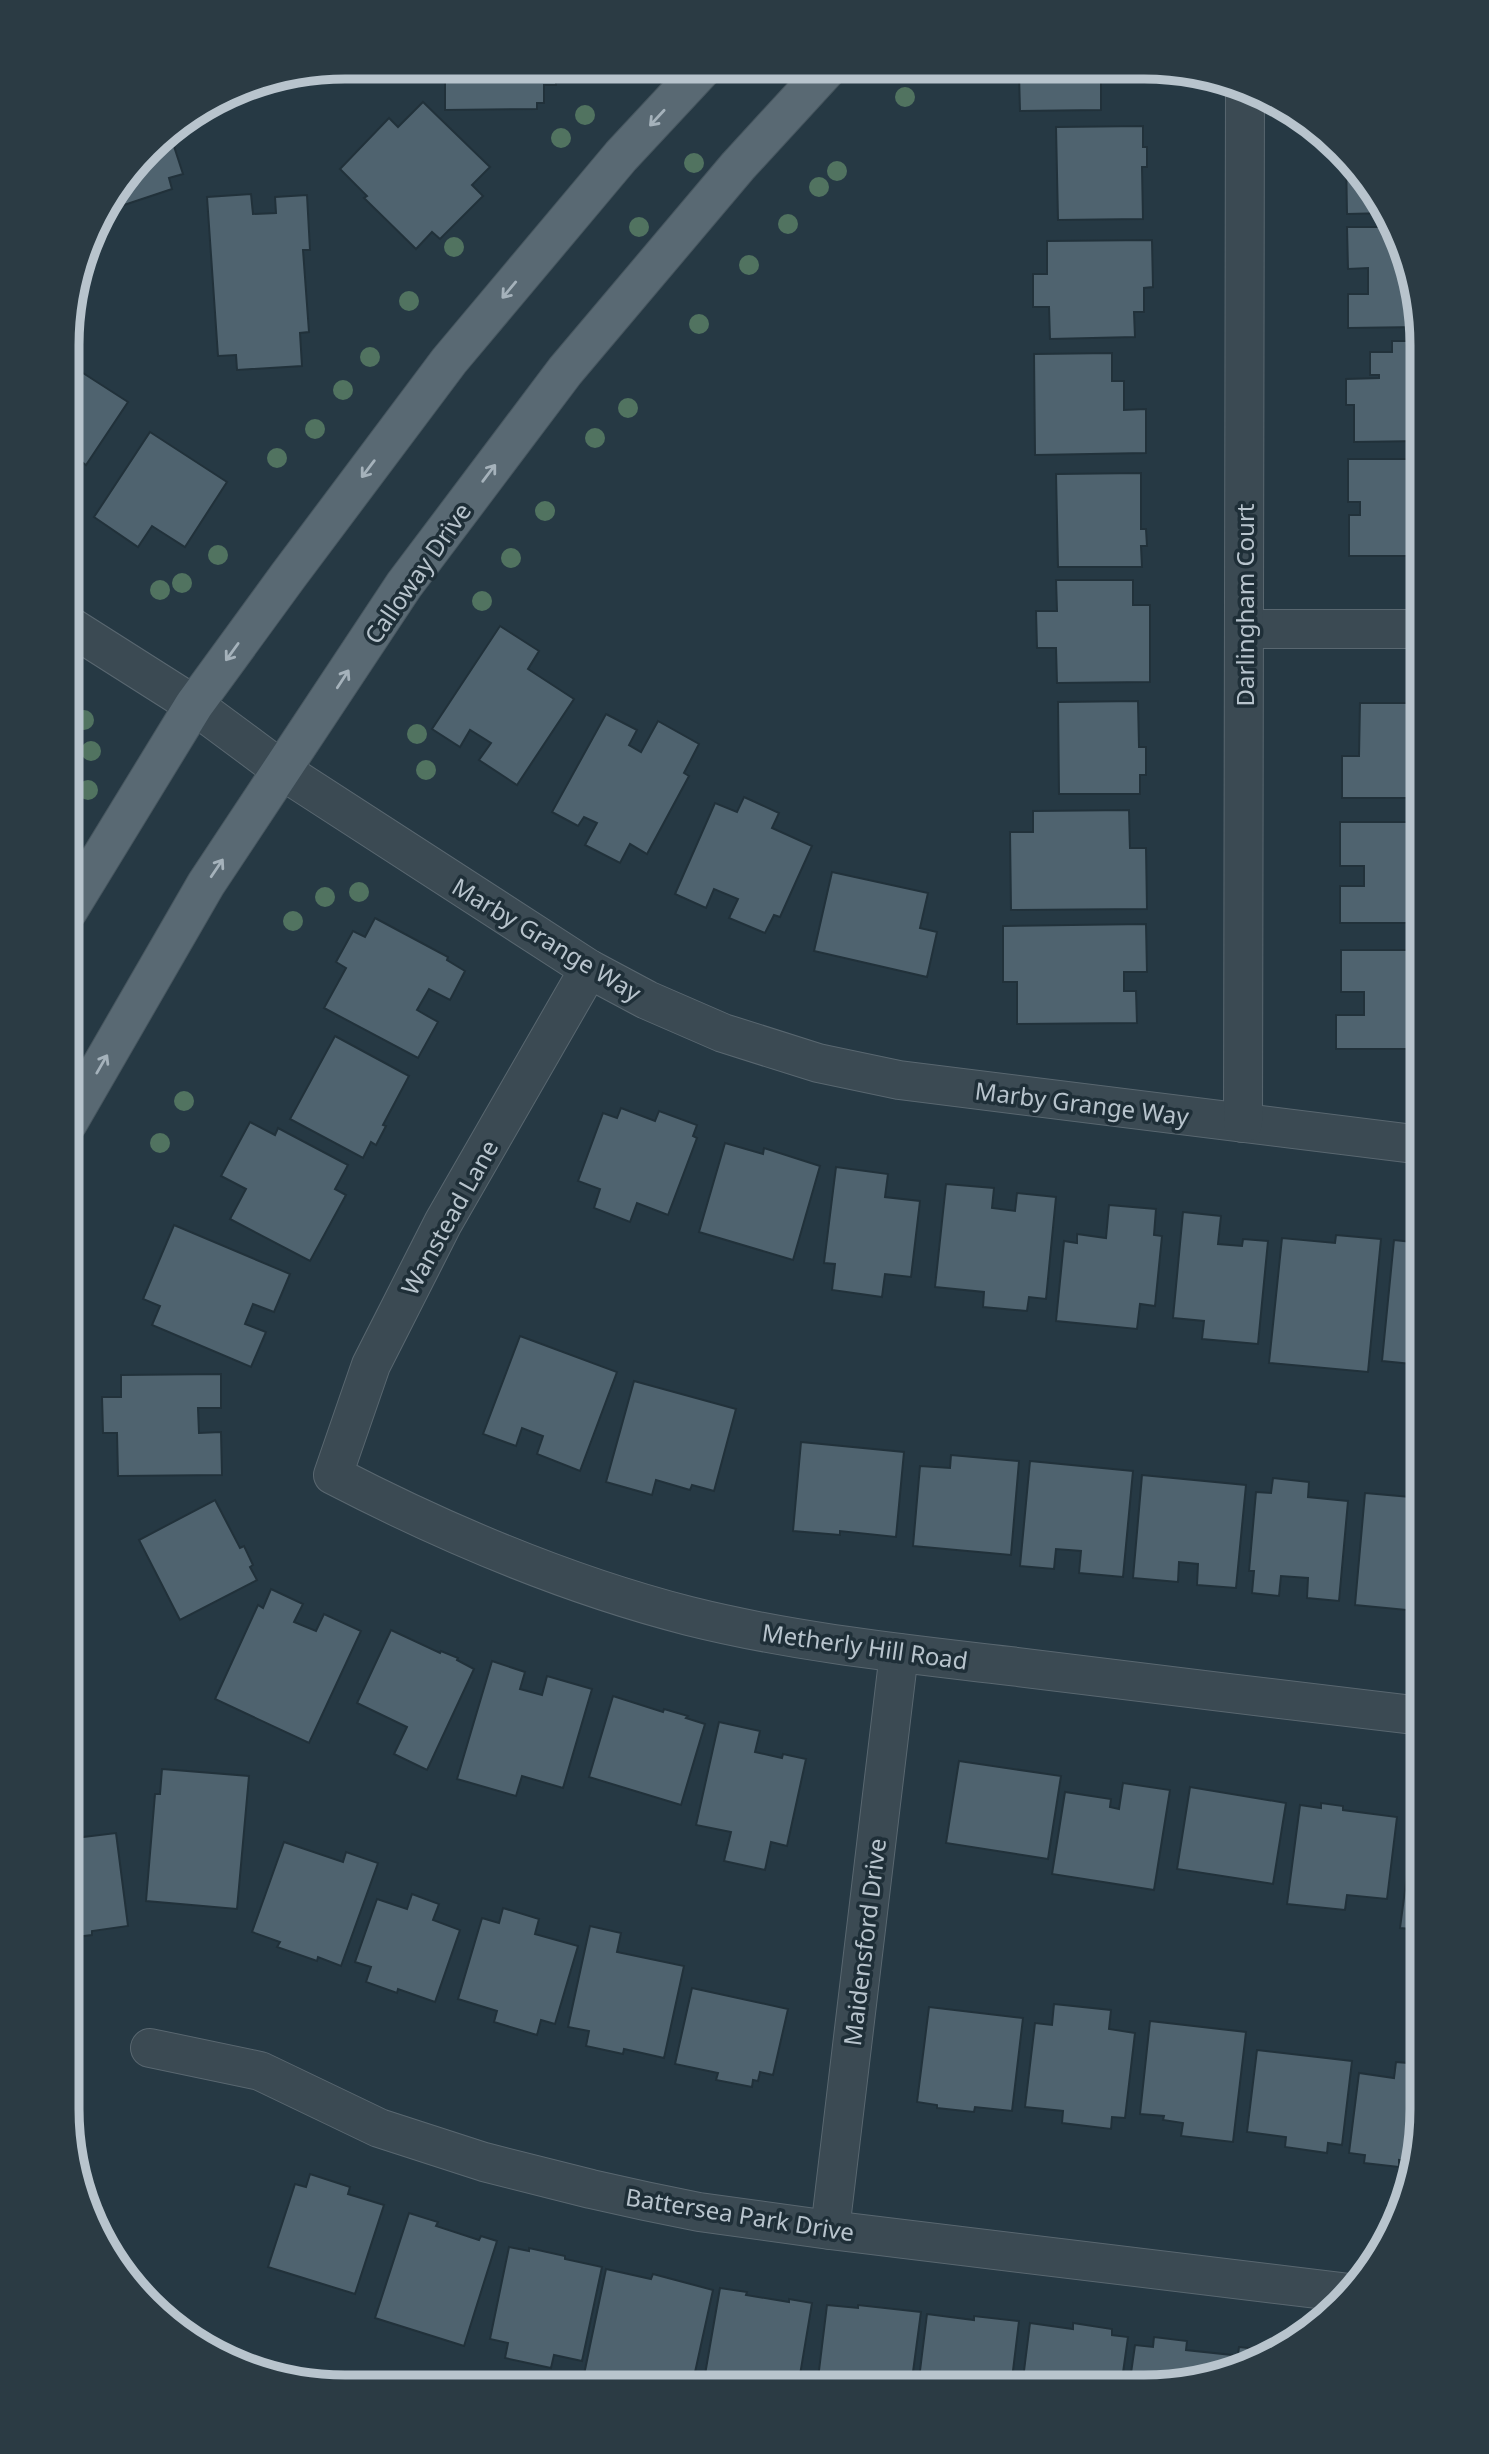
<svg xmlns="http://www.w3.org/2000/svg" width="1489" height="2454" font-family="'Noto Sans',sans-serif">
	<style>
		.building { fill: #4f636f; stroke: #21313a; stroke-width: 2 }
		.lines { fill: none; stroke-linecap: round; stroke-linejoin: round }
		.minor-casing { stroke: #596770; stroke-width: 40 }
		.major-casing { stroke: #47565f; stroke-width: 40 }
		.minor { stroke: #3b4a53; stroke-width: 38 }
		.major { stroke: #596973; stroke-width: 38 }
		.tree { fill: #517360 }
		.oneway { stroke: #a5b2bb }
		.labels { text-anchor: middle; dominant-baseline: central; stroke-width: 7; stroke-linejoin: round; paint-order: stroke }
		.street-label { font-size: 24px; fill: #b8c4cd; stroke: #1f2f38 }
		.rim { fill: none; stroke: #b8c4cd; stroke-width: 9 }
	</style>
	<rect width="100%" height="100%" fill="#263944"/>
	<g class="building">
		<path d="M409,67h147v18h-12v18h-7v6l-92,1v-32h-36z"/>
		<path d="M997,68l104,1v41l-81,1 -1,-37 -22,1z"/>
		<path d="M423,102l67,65 -18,18 11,11 -43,43 -8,-7 -16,17 -52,-51 3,-2 -27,-27 49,-51 9,9z"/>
		<path d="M1143,126v21h4v20h-5l1,52 -85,1 -2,-93z"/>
		<path d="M169,131l14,43 -14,4 3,11 -69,23 58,-76z"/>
		<path d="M1346,157l19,19 22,37 -40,1z"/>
		<path d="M251,194l2,20 23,-1 -1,-16 32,-2 3,55h-7l6,82 -9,1 2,33 -65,4 -1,-15 -18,1 -11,-159z"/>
		<path d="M1347,227h48l6,12 18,88 -71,1v-34h20v-26l-20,1z"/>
		<path d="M1152,240l1,47 -9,1v24h-10l1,25 -85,2 -1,-32h-16v-33h14v-33z"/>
		<path d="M1392,341h30v100l-68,1v-37h-8v-26l33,-1v-3h-9v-23h22z"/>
		<path d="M1112,353v28h12v29l22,-1v44l-111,2 -1,-101z"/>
		<path d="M69,364l59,38 -42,63 -14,-10 -3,6z"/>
		<path d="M150,432l77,50 -42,65 -33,-21 -14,21 -44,-30z"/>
		<path d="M1348,459h74v97h-73v-41h11v-13h-12z"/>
		<path d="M1141,473v56h5l1,17h-6l1,21h-84l-2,-93z"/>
		<path d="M1056,580h77v25h17v77l-93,1 -1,-35h-19l-1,-37h21z"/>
		<path d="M500,626l39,25 -11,18 46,30 -57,86 -38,-25 12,-17 -21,-13 -10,17 -28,-18z"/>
		<path d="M1138,701l1,46h7v28h-6v19h-81l-1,-92z"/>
		<path d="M1360,703h62v95h-80v-42h17z"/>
		<path d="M606,714l31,16 -8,15 12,7 17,-31 41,23 -15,29 5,3 -42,78 -17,-10 -10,19 -35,-18 12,-22 -13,-6 -6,9 -26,-14z"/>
		<path d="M744,797l35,16 -7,15 40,18 -32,71 -6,-2 -9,18 -36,-15 9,-19 -24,-10 -8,19 -31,-14 40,-91 22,9z"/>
		<path d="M1129,810l1,38h16l1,61 -136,1 -1,-78h23v-21z"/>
		<path d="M1340,822h82v101h-82v-37h24v-20h-24z"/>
		<path d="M832,872l96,21 -8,35 17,4 -10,45 -113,-26z"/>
		<path d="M375,918l73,39 -1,3 18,11 -15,29 -21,-11 -12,21 21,12 -20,36 -94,-50 22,-40 -10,-6 17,-31 12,6z"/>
		<path d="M1146,924l1,48h-23v19h12l1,32 -120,1v-42h-14v-56z"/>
		<path d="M1341,950h81v99h-86v-34h28v-23h-23z"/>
		<path d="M335,1036l74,40 -26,49 3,1 -10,19 -5,-3 -8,16 -73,-39z"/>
		<path d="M621,1108l34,13 4,-10 38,14 -4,11 4,2 -29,77 -31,-12 -7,19 -36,-14 6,-19 -22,-8 25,-68 14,5z"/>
		<path d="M250,1122l25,13 3,-7 70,37 -13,24 11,6 -36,66 -80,-42 16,-30 -25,-13z"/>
		<path d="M725,1143l38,11 1,-6 56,18 -27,94 -94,-28z"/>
		<path d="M836,1167l52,7 -3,23 35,4 -9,76 -26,-3 -3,23 -50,-7 3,-26 -11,-1z"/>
		<path d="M946,1184l48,4 -2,20 23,3 2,-18 39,4 -10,102 -17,-2 -2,14 -44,-4 1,-15 -49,-5z"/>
		<path d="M1109,1205l47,4 -2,26 8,1 -7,70 -15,-2 -3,25 -81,-8 8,-80 13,2v-9l29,4z"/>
		<path d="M1183,1212l38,4 -3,28 24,2 1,-7 25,2 -10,103 -56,-5 2,-18 -31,-3z"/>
		<path d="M174,1225l116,49 -16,38 -21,-8 -8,20 21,8 -15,35 -99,-42 8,-19 -17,-7z"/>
		<path d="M1336,1235l45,4 -13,133 -99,-9 13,-125 53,5z"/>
		<path d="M1394,1240l28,3v122l-40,-4z"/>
		<path d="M520,1336l97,36 -37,99 -43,-17 6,-18 -21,-8 -6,18 -33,-12z"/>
		<path d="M221,1374v34h-23l1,25 22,-1 1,43 -104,1 -1,-43h-14l-1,-36h19v-22z"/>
		<path d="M634,1381l102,28 -22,82 -22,-6 -2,5 -34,-10 -4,15 -46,-13z"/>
		<path d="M801,1442l103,10 -8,85 -56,-6v4l-47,-4z"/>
		<path d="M951,1455l68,6 -8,94 -98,-9 7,-80 30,2z"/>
		<path d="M1030,1461l103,10 -10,106 -44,-4 2,-22 -25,-2 -2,20 -34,-3z"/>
		<path d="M1142,1475l104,10 -10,103 -39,-3 1,-21 -19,-2 -1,20 -45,-4z"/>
		<path d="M1273,1478l36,4 -1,15 40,4 -9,100 -32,-3 1,-20 -27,-2 -2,20 -27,-3 2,-22h-5l7,-79 15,1z"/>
		<path d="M1365,1493l57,5v99h-3l-2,14 -62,-6z"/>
		<path d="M215,1500l25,48 4,-2 9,19 -3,2 7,13 -77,40 -41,-80z"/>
		<path d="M271,1589l32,15 -9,18 22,9 8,-17 37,17 -52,112 -94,-44 43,-94 5,3z"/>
		<path d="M391,1630l49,23 1,-2 17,7 -1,2 17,9 -47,101 -33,-16 13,-27 -50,-24z"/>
		<path d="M492,1661l33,11 -5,17 22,6 5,-19 45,13 -29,99 -41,-12 -6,20 -59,-17z"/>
		<path d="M613,1696l50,16 1,-3 24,7 -2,2 19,6 -24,81 -92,-28z"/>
		<path d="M719,1722l41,9 -5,21 27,6 1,-4 23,5 -19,87 -16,-4 -6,28 -41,-9 7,-29 -35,-7z"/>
		<path d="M959,1761l102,15 -13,83 -102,-16z"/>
		<path d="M162,1769l87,7 -12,133 -91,-8 9,-107h5z"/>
		<path d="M1123,1783l47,7 -16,100 -102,-16 13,-82 46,7 -1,8 9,2z"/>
		<path d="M1190,1787l96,16 -13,81 -96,-15z"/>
		<path d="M1321,1803l22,3v4l54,7 -10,82 -40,-4 -2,15 -58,-6 13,-99 21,3z"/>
		<path d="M1415,1814l7,1v115l-22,-2z"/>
		<path d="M116,1833l12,93 -36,5v4l-25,3v-99z"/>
		<path d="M284,1842l59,20 3,-10 32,11 -37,103 -23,-9 -1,4 -40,-14 3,-5 -28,-10z"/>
		<path d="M412,1894l27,10 -6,16 27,10 -25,72 -37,-13 -1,4 -31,-11 5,-15 -16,-5 22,-63 30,10z"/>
		<path d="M503,1908l36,11 -4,15 43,12 -23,78 -14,-4 -4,15 -43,-13 3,-11 -39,-12 24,-81 17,5z"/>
		<path d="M590,1926l31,7 -4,19 67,14 -20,92 -40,-9 -1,5 -37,-8 3,-15 -21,-4z"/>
		<path d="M692,1988l96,21 -15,66 -13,-3 -2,9 -5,-1 -1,7 -36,-7 2,-7 -43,-9z"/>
		<path d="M1054,2004l57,6 -2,19 26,4 -10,85 -13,-1 -1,12 -49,-6 1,-12 -38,-4 10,-84 17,2z"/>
		<path d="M929,2007l94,11 -11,93 -37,-4 -1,5 -37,-4v-3l-20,-3z"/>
		<path d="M1150,2021l96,11 -13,110 -52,-6 2,-13 -20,-3 1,-4 -24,-2z"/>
		<path d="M1257,2050l95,11 -10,84 -14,-2 -1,10 -42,-6 1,-10 -39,-5z"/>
		<path d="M1396,2062l24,2 -2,20h4v44l-7,34 -16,-2v7l-35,-4 1,-8 -16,-2 10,-80 35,5z"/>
		<path d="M310,2174l40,13 -2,7 36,11 -29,89 -87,-27 27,-83 11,3z"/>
		<path d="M409,2213l29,9 -2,4 43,14 2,-4 16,5 -33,105 -89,-28z"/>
		<path d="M509,2247l20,4v-3l36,8v3l37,8 -20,94 -28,-6 -3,13 -46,-10 3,-15 -18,-4z"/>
		<path d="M606,2269l45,10 2,-5 60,16 -21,96h-99l-11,-2z"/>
		<path d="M720,2288l27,4 -1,3 43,7v-3l23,4 -14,84 -95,-1z"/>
		<path d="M827,2305l31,3v-3l63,7 -10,75h-94z"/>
		<path d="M927,2314l47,6v-4l45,5 -8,66h-93z"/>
		<path d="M1030,2323l43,6v-6l39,6v6l16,2 -7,50h-99z"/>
		<path d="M1154,2337l33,4 -1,9 46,5 -2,15 -86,17h-15l6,-42 18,2z"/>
		<path d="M1239,2347l37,4 -26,15 -14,3z"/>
	</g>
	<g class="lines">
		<g class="minor-casing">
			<g id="minor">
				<path d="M68,625l126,80 89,66 306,198 58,31 76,33 95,30 81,17 523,65"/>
				<path d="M1244,629h178"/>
				<path d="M589,969l-146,254 -72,142 -38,110c114,59 231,109 356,141 108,27 219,38 329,51 135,17 269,33 404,49"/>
				<path d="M1243,1123l2,-1037"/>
				<path d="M150,2048l110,23 119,57 105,34 107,27 54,12 54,11 131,18 520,63"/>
				<path d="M830,2230l69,-577"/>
			</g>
		</g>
		<g class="major-casing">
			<g id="major">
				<path d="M68,911l126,-206 94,-129 161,-215 172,-205 82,-88"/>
				<path d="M68,1123l138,-239 198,-299 161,-214 173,-205 90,-98"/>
			</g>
		</g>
		<use href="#minor" class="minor"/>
		<use href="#major" class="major"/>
	</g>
	<g class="tree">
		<circle cx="905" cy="97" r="10"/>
		<circle cx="585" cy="115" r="10"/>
		<circle cx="561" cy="138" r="10"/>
		<circle cx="694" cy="163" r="10"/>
		<circle cx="837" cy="171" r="10"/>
		<circle cx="819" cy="187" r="10"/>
		<circle cx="788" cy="224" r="10"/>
		<circle cx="639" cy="227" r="10"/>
		<circle cx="454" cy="247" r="10"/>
		<circle cx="749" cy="265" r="10"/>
		<circle cx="409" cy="301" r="10"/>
		<circle cx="699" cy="324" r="10"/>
		<circle cx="370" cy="357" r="10"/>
		<circle cx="343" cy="390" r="10"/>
		<circle cx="628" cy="408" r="10"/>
		<circle cx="315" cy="429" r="10"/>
		<circle cx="595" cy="438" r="10"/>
		<circle cx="277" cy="458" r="10"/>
		<circle cx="545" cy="511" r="10"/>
		<circle cx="218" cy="555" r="10"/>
		<circle cx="511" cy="558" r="10"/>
		<circle cx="182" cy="583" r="10"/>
		<circle cx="160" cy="590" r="10"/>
		<circle cx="482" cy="601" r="10"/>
		<circle cx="84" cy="720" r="10"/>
		<circle cx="417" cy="734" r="10"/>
		<circle cx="91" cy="751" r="10"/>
		<circle cx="426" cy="770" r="10"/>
		<circle cx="88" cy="790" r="10"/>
		<circle cx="359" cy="892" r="10"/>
		<circle cx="325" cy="897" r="10"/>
		<circle cx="293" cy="921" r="10"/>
		<circle cx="184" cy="1101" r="10"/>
		<circle cx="160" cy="1143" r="10"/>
	</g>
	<defs><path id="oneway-shaft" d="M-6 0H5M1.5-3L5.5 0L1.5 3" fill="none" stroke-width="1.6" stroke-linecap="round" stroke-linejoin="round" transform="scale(1.75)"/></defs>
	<g class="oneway">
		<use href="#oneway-shaft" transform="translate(657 118) rotate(133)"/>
		<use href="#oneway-shaft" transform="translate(509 290) rotate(130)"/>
		<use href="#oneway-shaft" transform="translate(368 469) rotate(127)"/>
		<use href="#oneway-shaft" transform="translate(489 473) rotate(-53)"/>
		<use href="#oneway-shaft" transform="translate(232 652) rotate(126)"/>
		<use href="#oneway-shaft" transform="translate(343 679) rotate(-57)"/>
		<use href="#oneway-shaft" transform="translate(217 868) rotate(-56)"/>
		<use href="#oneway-shaft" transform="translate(102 1064) rotate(-60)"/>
	</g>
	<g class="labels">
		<g class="street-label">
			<text transform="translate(417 573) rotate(-55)">Calloway Drive</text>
			<text transform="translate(1244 605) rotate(-90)">Darlingham Court</text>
			<text transform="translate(547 939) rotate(31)">Marby Grange Way</text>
			<text transform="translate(1082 1103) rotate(7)">Marby Grange Way</text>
			<text transform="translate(449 1217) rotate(-61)">Wanstead Lane</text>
			<text transform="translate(865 1646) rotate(8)">Metherly Hill Road</text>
			<text transform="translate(864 1942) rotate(-83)">Maidensford Drive</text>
			<text transform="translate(740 2214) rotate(9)">Battersea Park Drive</text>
		</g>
	</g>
	<path d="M0 0H1489V2454H0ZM345 79H1144A266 266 0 0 1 1410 345V2109A266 266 0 0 1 1144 2375H345A266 266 0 0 1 79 2109V345A266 266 0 0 1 345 79Z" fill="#2b3b44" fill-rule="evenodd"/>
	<path class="rim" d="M345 79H1144A266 266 0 0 1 1410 345V2109A266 266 0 0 1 1144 2375H345A266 266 0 0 1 79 2109V345A266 266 0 0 1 345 79Z"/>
</svg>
